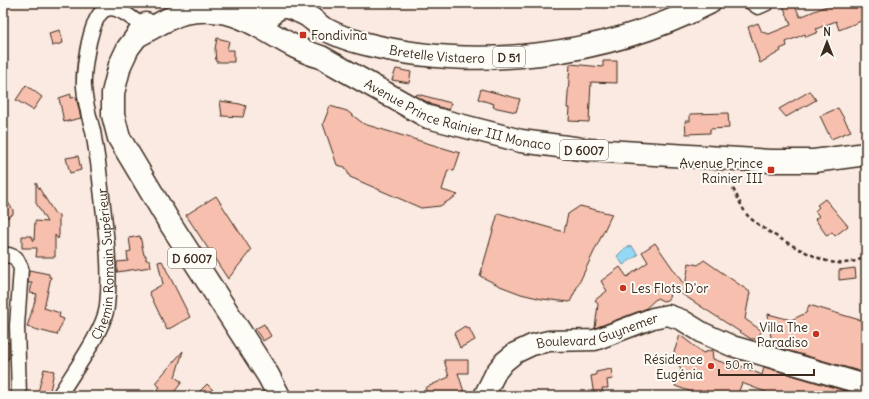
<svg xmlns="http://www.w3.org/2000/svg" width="869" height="399" font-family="Delius,sans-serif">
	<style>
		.water { fill: #93d8f5; stroke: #70929f }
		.building { fill: #f7bfad; stroke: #3b2a1e }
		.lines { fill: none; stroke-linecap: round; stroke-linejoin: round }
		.minor-casing { stroke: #3b2a1e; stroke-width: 17 }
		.secondary-casing { stroke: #3b2a1e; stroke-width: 23 }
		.primary-casing { stroke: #3b2a1e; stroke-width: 25 }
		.path { stroke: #3b2a1e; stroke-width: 2.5; stroke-dasharray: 4 3; stroke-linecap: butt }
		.minor { stroke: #fdfcf7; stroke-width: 14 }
		.secondary { stroke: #fdfcf7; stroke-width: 20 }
		.primary { stroke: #fdfcf7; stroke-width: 22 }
		.poi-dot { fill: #c8321e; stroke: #fdfcf7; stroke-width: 1.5 }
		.labels { text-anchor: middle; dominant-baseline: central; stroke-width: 4; stroke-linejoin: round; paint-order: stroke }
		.shield { fill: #fdfcf7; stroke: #75695f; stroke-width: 1 }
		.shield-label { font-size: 12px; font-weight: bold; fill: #3b2a1e }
		.poi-label { font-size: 13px; fill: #3b2a1e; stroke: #fdfcf7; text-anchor: end }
		.street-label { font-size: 13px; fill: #3b2a1e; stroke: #fdfcf7 }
	</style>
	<rect width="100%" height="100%" fill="#fbeae1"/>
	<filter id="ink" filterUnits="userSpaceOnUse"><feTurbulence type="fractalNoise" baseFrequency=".025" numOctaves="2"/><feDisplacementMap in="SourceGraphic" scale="8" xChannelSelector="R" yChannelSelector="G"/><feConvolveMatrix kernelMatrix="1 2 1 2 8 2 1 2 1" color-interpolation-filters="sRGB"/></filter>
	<g filter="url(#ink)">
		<path class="water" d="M632,246l6,9 -15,10 -6,-9 8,-8z"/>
		<g class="building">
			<path d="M782,3h12l6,14 34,-14h8l1,4 8,-4h8l7,16 -27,11 -3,-9 -20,8 2,3 -12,5 -1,-3 -19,8 1,4 -7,3 1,2 -21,12 -12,-36 10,-4 4,9 7,2 22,-9z"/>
			<path d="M60,30l3,13 -11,3 -3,-13z"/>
			<path d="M217,38l12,3 -2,9h7v12h-18l-1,-13z"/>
			<path d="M603,61h14v22l-26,-1 -2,40 -20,-1 1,-13h-3l3,-44 33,3z"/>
			<path d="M396,69l15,3 -2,11 -17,-3z"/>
			<path d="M26,85l16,12 -9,13 -17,-10z"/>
			<path d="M481,89l39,10 -4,13 -23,-5 1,-3 -16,-5z"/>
			<path d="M810,91l6,9 -30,17 -7,-8z"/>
			<path d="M71,94v4l5,-1 5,21 -17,4 -5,-24z"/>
			<path d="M417,94l34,9 -2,7 -16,-5 -17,-9z"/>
			<path d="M220,101l20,3 6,2 -3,11 -21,-1z"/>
			<path d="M330,106l17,5 17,13 96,29 -6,18 -6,-1 -6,20 16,5 -18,11 -19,2 -71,-31 -5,-10 -8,-2 -14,-41z"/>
			<path d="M838,108l13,23 -20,8 -11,-23z"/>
			<path d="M728,113l1,15 -19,1v4l-24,1 -1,-13h5v-7z"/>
			<path d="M78,156l3,14 -11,3 -4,-15z"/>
			<path d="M36,183l19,31 4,1v20l-1,4 -3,-4v22h-19l1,-9h-15v-12h9l3,5 1,-20 12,1 -11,-19z"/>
			<path d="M3,195l10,15v4l-10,6z"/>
			<path d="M216,196l35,54 -23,29 -42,-64z"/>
			<path d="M825,199l23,27 -13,10 -3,-4 -5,4 -12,-17 4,-3 -4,-5 4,-4 -2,-2z"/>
			<path d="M580,206l32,8 -42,88 -28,-3 -21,-5 -21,-8 -20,-10 18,-63 66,19 4,-18z"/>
			<path d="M140,236l4,19h2v5h4l1,7 -34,5v-10l11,-1 -1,-9 4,-1 -2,-13z"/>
			<path d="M655,243l30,43 4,-23 9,2 6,-5 46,32 -5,27 17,12 -6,8h-5l-80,-52 -2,11 -2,2 -4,1 -6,-3 -12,11 -50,19 3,-24 -3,-4 12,-9 -6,-10 19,-14 7,10 21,-15 -6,-10z"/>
			<path d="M162,261l28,56 -23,13 -18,-38 14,-8 -5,-22z"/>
			<path d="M855,268l1,10 -17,2v-10z"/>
			<path d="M29,270l20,4v3h2l-7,31 16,5 -1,4 5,2 -7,16 -30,-8 10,-33 -7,-1 2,-10h-4z"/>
			<path d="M809,305l54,16 -1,5 3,1 -4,13 5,2v31l-94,-27 -4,-32 23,6 15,-7z"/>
			<path d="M264,324l7,12 -8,5 -8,-12z"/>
			<path d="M465,326l2,3 2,-1 6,12 -15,8 -6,-15z"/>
			<path d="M680,335l23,18 9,-3 1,9 17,6 6,-5 5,6 21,9 2,-8 88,26v3h-76l-34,-13 -5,13h-34l-28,-10 6,-16 -7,-18z"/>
			<path d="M3,341l6,2v15l-6,5z"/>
			<path d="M183,351l-8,26 7,5 -11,14h-19l8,-9 -5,-4z"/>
			<path d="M444,360h24v13h-10l6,19 -9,4h-26l-4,-8 24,-11z"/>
			<path d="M44,369l10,2 -5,25h-12z"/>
			<path d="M611,369l2,10 -6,1 1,8h-6l1,8h-9l-3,-20 5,-1v-3z"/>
			<path d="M207,384l12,12h-24z"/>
		</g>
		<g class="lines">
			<g class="minor-casing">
				<g id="minor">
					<path d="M752,3l6,4 9,-4"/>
					<path d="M3,256l6,-1 7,3 5,10 -4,58 2,70"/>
					<path id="s1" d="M59,396c13,-22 46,-67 48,-90 4,-36 -1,-73 -5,-109 -2,-22 -5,-44 -9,-66 -4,-14 -8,-29 -9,-44 -1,-15 2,-30 5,-45 10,-42 22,-42 54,-15"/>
				</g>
			</g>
			<g class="secondary-casing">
				<g id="secondary">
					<path id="s2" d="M484,396l12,-24 8,-10 11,-9 17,-8 17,-4 46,-1 58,-22 15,-3 14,5 21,13 29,13 134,39"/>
				</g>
			</g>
			<g class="primary-casing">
				<g id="primary">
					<path id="s3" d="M244,11l13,7 10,1 7,-8 9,-5c9,2 18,6 25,10 6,4 11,10 17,13 11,6 25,11 37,14 114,30 243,13 347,-40"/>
					<path d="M146,24l-18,24 -8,17 -7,28v22l6,23 49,82 100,155 11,21"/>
					<path id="s4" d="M137,36c15,-7 31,-19 47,-23 61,-13 86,30 137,44l107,60 93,24 68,9 182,11h43l52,-7"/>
				</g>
			</g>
			<path class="path" d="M733,189c5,8 9,20 15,27 14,14 68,45 88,47 11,1 21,-2 30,-6"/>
			<use href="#minor" class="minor"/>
			<use href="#secondary" class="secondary"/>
			<use href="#primary" class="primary"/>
		</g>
	</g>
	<g class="poi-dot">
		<rect x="299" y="31" width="8" height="8" rx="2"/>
		<rect x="767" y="166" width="8" height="8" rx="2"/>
		<circle cx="623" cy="288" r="4"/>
		<circle cx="816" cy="334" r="4"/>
		<circle cx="711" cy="366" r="4"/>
	</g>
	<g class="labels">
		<g class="shield">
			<rect x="493" y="47" width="32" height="20" rx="3"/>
			<rect x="560" y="140" width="48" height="20" rx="3"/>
			<rect x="168" y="248" width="48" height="20" rx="3"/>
		</g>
		<g class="shield-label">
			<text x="509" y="57">D 51</text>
			<text x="584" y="150">D 6007</text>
			<text x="192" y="258">D 6007</text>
		</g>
		<g class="poi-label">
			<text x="311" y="35" text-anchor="start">Fondivina</text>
			<text x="763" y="163">Avenue Prince<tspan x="763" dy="15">Rainier III</tspan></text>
			<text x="631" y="288" text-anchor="start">Les Flots D'or</text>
			<text x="808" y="327">Villa The<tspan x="808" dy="15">Paradiso</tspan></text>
			<text x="703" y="359">Résidence<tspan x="703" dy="15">Eugénia</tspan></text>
		</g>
		<g class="street-label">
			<text stroke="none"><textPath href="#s3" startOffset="210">Bretelle Vistaero</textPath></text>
			<text stroke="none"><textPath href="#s4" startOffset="350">Avenue Prince Rainier III Monaco</textPath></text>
			<text stroke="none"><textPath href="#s1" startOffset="144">Chemin Romain Supérieur</textPath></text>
			<text stroke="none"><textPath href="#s2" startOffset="140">Boulevard Guynemer</textPath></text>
		</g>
	</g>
	<rect width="869" height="399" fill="none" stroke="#fdfcf7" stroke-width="16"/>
	<rect x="8" y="8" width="853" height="383" fill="none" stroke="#3b2a1e" stroke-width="1.5" filter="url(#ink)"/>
	<g transform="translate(827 42)" stroke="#fdfcf7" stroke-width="3" paint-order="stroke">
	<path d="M0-3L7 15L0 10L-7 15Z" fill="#3b2a1e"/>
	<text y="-6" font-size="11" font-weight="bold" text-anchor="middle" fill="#3b2a1e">N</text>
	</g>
	<path d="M719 369v6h95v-6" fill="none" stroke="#3b2a1e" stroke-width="2"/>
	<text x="725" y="369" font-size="12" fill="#3b2a1e" stroke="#fdfcf7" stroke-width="3" paint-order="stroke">50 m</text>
</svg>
